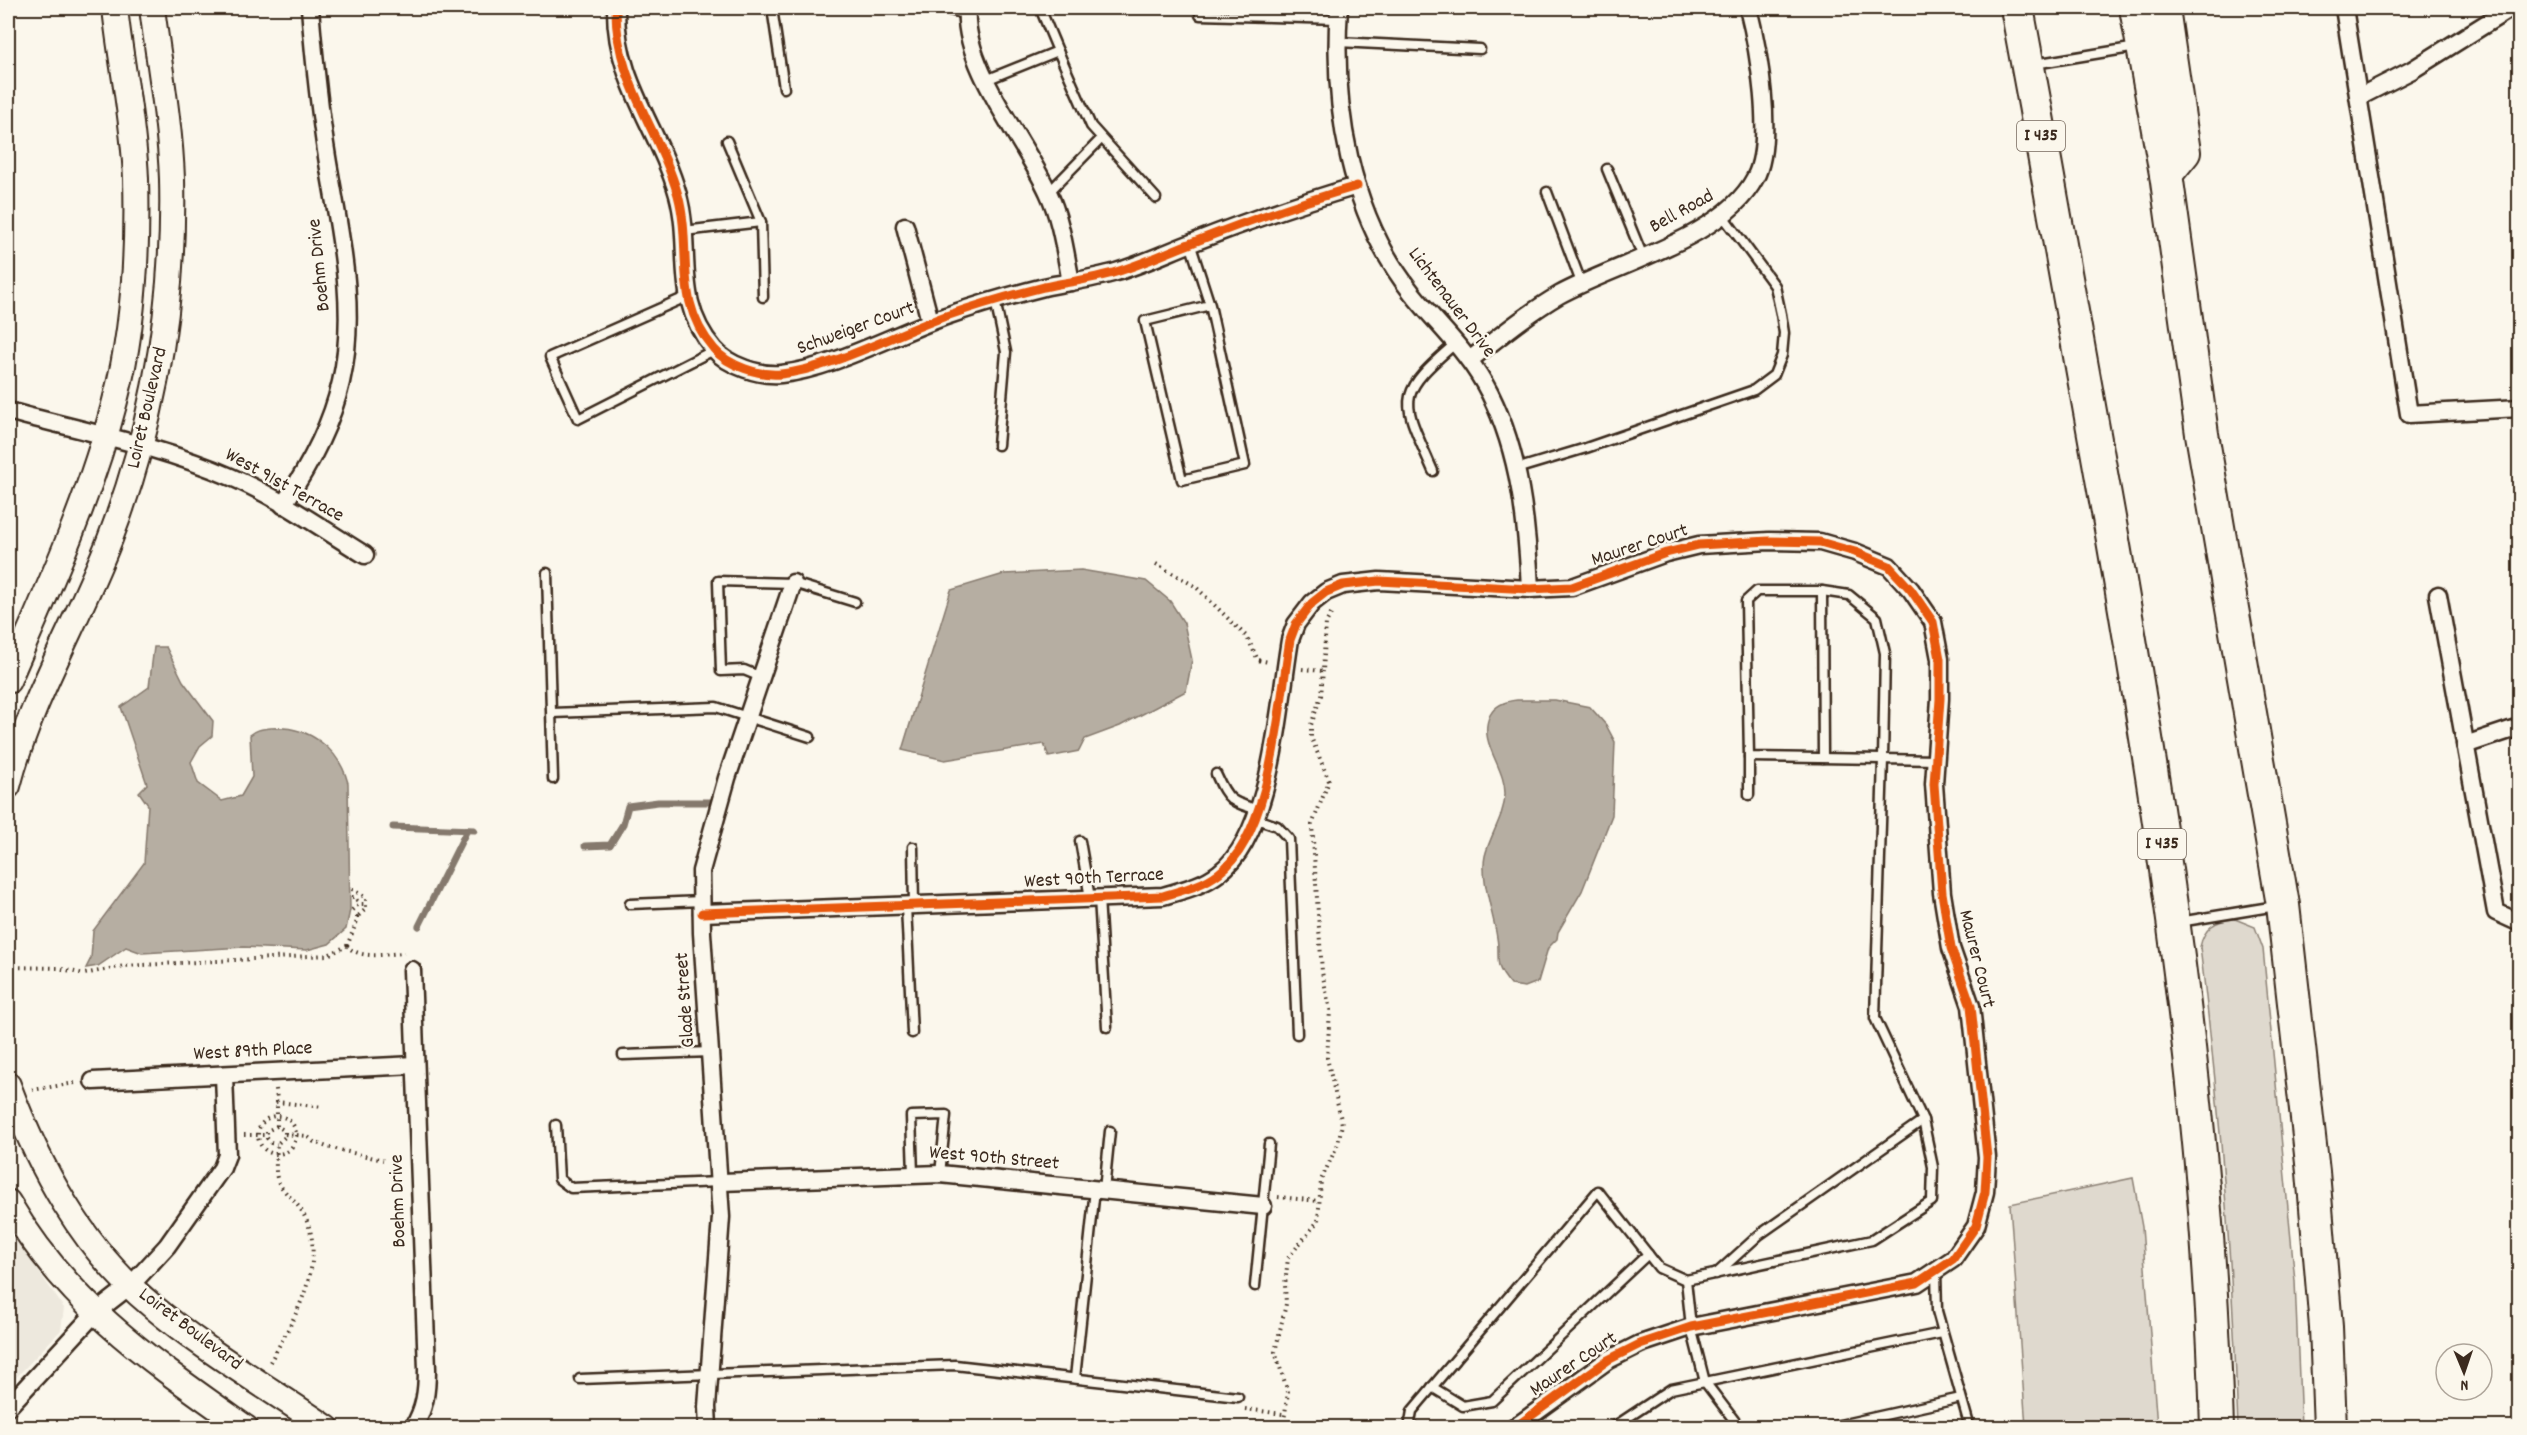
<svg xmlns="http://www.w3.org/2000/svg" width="2527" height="1435" font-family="Dekko,sans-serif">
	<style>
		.built { fill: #ede8dd }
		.green { fill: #dfd9ce; stroke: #8d8276; stroke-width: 1.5 }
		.water { fill: #b6aea2; stroke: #85796d; stroke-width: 1.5 }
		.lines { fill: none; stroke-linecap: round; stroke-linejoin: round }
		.stream { stroke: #85796d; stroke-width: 7 }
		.lane-casing { stroke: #3b2a1e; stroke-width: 13 }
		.street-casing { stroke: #3b2a1e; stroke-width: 21 }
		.secondary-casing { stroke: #3b2a1e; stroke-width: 28 }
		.highway-casing { stroke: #3b2a1e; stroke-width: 36 }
		.path { stroke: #3b2a1e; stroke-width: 4; stroke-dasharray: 1.5 4.5; stroke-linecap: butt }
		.lane { stroke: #fbf7ec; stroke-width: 8 }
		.street { stroke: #fbf7ec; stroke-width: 16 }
		.secondary { stroke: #fbf7ec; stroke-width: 24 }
		.highway { stroke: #fbf7ec; stroke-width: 32 }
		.cycleway-casing { stroke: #fbf7ec; stroke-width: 13 }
		.cycleway { stroke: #e8590c; stroke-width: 9 }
		.labels { text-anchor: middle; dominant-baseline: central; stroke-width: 5; stroke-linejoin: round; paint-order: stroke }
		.shield { fill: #fbf7ec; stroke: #75685c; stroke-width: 1.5 }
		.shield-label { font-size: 18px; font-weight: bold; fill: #3b2a1e }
		.street-label { font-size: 20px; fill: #3b2a1e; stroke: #fbf7ec }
	</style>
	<rect width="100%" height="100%" fill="#fbf7ec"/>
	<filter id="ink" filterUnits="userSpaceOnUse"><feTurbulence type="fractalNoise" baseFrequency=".0167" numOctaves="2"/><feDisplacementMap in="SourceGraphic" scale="12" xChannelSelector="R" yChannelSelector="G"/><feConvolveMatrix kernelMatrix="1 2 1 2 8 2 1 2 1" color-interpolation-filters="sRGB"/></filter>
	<g filter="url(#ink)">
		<path class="built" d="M8,1227l56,81 -3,22 -53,56z"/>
		<g class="green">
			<path d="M2235,919l20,8 8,22 32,332 6,146h-63c-5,-160 -18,-320 -38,-480 4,-19 15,-27 35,-28z"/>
			<path d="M2133,1178l9,49 15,200h-131l-16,-223z"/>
		</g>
		<g class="water">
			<path d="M1081,570l65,11 24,20 14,22 8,37 -6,31 -66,35 -35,13 -6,12 -30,6 -5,-13 -99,16 -43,-10 49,-160 53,-16z"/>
			<path d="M154,647h12l17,34 30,40 -1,15 -12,10 -9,16 7,21 24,18 19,-5 11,-19 -2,-42c7,-6 12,-6 21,-7 37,-3 68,20 77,55l2,127 -4,19 -17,15 -22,6 -63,-3 -102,6 -16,-6 -28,19 -12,2 5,-10 2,-27 51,-68 4,-58 -9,-13 8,-8 -26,-77 28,-20z"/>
			<path d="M1517,700h38l35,7 16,18 9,17 -3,73 -30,76 -24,41 -1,7 -9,9 -10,34 -13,5 -14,-2c-5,-6 -10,-12 -12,-19 -2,-9 0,-19 -2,-28 -3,-23 -17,-59 -12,-82 5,-21 19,-39 20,-61 1,-28 -28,-53 -15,-80 6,-11 16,-14 27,-15z"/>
		</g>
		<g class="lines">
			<g class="stream">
				<path d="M393,827l81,3"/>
				<path d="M585,846l25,-1 13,-21 5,-18 30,-4h56"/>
				<path d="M419,926l48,-96"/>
			</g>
			<g class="lane-casing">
				<g id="lane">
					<path d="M772,8l12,80"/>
					<path d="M941,8l25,6"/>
					<path d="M1200,15l138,4"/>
					<path d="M1338,42l142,7"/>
					<path d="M1058,51l33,75 65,72"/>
					<path d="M2034,64l103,-17"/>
					<path d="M986,80l72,-29 -18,-43"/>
					<path d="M1607,169l36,88"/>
					<path d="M1049,192l52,-53"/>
					<path d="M1547,192l35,93"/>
					<path d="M761,222l2,75"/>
					<path d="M684,231l77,-9 -34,-81"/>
					<path d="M1190,243l20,62 35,160 -63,15 -37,-159 65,-16"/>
					<path d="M686,297l-136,60 28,62 136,-69"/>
					<path d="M995,300l11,52 -8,93"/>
					<path d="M1516,469l70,-21 168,-58 20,-15 8,-20 2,-22 -3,-19 -6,-28 -52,-70"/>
					<path d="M1433,471c-31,-72 -40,-74 23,-128"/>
					<path d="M547,573l6,206"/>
					<path d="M1757,591h65l27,4 28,23 8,35 -2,106 -134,-2 -3,-156z"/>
					<path d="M1822,591l1,167"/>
					<path d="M761,677l-17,-7 -23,1 -3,-90 75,2 62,19"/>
					<path d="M552,713l164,-6 94,30"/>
					<path d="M1216,774c12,27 15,28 43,36"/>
					<path d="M1749,795v-38"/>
					<path d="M1256,819l21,7 12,13 8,195"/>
					<path d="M1080,841l10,57"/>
					<path d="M913,847l1,58"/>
					<path d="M1099,898l8,129"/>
					<path d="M630,904l72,-3"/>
					<path d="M906,906l6,127"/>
					<path d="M2179,922l97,-16"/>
					<path d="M623,1055l88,-3"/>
					<path d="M556,1125l3,54 12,9 149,-6"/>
					<path d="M913,1174l-2,-58 35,-1 -6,59"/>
					<path d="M1104,1190l6,-59"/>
					<path d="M1936,1271l1,40 33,117"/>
					<path d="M1716,1274l43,-39 164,-115"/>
					<path d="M1255,1286l14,-142"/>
					<path d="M1075,1378l20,-189"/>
					<path d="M580,1379l375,-14 283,32"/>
					<path d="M1432,1387l31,19 29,-5 156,-147"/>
					<path d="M1409,1428l3,-17 186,-220 61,77 27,12"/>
					<path d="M1612,1428l59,-39 271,-56"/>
					<path d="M1740,1428l-35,-46 -14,-55 -5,-47 186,-40 60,-39 1,-34 -10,-47 -48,-102 8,-259 53,1"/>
					<path d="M1826,1428l135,-30"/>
				</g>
			</g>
			<g class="street-casing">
				<g id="street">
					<path d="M616,8c-1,74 43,120 62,187 15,56 -6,105 36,154 14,17 46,27 67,25 51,-5 118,-42 168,-59 31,-11 63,-20 95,-28 24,-5 49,-8 72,-15 27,-8 52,-20 78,-30 54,-21 108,-40 163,-56"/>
					<path d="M967,8c-5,58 57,131 81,184 13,27 17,60 23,90"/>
					<path d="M1339,8c-7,97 10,206 73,285 28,35 57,59 78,101 30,60 37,129 40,195"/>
					<path d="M2344,8l65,406 111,-6"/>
					<path d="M2359,97l53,-27 99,-62"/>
					<path d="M905,226l25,95"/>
					<path d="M1471,359c28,-22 57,-46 88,-64 58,-32 165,-57 196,-117 20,-37 3,-131 -7,-170"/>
					<path d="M8,411c74,20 152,35 223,66 47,20 90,51 134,78"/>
					<path d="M283,505c26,-38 48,-78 58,-123 17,-74 -2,-152 -14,-225 -8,-50 -13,-100 -17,-149"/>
					<path d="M2438,595l58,317 24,11"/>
					<path d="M2465,745l51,-17 4,1"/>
					<path d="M702,913l461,-17c20,-6 39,-10 56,-23 53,-39 60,-169 71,-233l6,-16 16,-21 14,-11 17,-7 36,-4 151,8 42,-2 94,-34 33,-8 70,-4 51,1 35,10 34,14 22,24 22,32 7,37v40l-6,85 8,109 9,55 20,58 16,151 -2,35 -9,34 -23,33 -36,24 -226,44 -51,17 -32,16 -94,68"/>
					<path d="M412,970l15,399c0,22 -2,40 -14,59"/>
					<path d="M93,1081l322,-16"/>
					<path d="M721,1182l219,-8 323,32"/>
					<path d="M8,1407l87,-94 36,-28 36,-39 55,-78 5,-13 -3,-80"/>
					<path d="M708,1428l-1,-21 14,-190 -19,-284 -1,-62 26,-93 66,-195"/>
				</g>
			</g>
			<g class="secondary-casing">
				<g id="secondary">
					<path d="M8,681c40,-92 82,-183 107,-280 19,-72 23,-148 21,-222 -2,-57 -15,-114 -21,-171"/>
					<path d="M8,786c22,-86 70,-164 102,-247 45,-117 65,-236 62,-360 -2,-57 -13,-115 -20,-171"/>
					<path d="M8,1085c31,82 74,163 143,220 54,46 118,83 176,123"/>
					<path d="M8,1202c61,104 142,158 238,226"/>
				</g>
			</g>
			<g class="highway-casing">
				<g id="highway">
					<path d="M2017,8c33,177 65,354 96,532 51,293 96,589 104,888"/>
					<path d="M2136,8l30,166 36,260 81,471 30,267 13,155 4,101"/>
					<path d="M2163,8l21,144 -18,22"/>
				</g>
			</g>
			<g class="path">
				<path d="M1156,564l39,22 52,51 11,23 11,2"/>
				<path d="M1302,669l21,2 3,-48 5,-9"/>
				<path d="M352,889l14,9v11l-9,8"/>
				<path d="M352,897h3l4,7"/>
				<path d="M352,910l7,-6h7"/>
				<path d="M347,946l10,-25v-4l-5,1"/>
				<path d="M8,967l50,1 26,6 40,-8 204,-11 19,-9c14,14 38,8 57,7"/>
				<path d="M276,1089l1,13 46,5"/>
				<path d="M32,1090l43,-7"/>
				<circle cx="277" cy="1135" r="19"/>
				<path d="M277,1126v-24"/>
				<path d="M285,1134l22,2 7,6 13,5 56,13"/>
				<path d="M244,1135h23"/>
				<path d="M1278,1197l41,4"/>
				<path d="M270,1362c24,-43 62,-104 31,-152 -6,-9 -15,-16 -21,-25 -7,-10 -3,-29 -3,-41l8,-7v-6l-8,-5 -10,5v7l4,5 6,1"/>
				<path d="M1245,1409l38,5"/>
				<path d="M1283,1428l5,-36 -13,-40 11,-48 -1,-19 3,-27 30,-37 3,-41 17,-36 4,-20 -15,-66 3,-48 -8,-38 -10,-147 17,-44 -18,-44v-12l10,-29 2,-25"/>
			</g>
			<use href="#lane" class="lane"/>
			<use href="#street" class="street"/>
			<use href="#secondary" class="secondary"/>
			<use href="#highway" class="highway"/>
			<g class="cycleway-casing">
				<g id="cycleway">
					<path d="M616,8c-1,74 43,120 62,187 15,56 -6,105 36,154 14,17 46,27 67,25 51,-5 118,-42 168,-59 31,-11 63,-20 95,-28 24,-5 49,-8 72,-15 27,-8 52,-20 78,-30 54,-21 108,-40 163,-56"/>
					<path d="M702,913l461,-17c20,-6 39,-10 56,-23 53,-39 60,-169 71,-233l6,-16 16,-21 14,-11 17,-7 36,-4 151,8 42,-2 94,-34 33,-8 70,-4 51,1 35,10 34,14 22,24 22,32 7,37v40l-6,85 8,109 9,55 20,58 16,151 -2,35 -9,34 -23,33 -36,24 -226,44 -51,17 -32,16 -94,68"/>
				</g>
			</g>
			<use href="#cycleway" class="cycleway"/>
		</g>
	</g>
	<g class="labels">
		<g class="shield">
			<rect x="2017" y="121" width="48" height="30" rx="4.5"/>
			<rect x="2138" y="829" width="48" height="30" rx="4.5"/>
		</g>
		<g class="shield-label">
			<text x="2041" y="136">I 435</text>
			<text x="2162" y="844">I 435</text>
		</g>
		<g class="street-label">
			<text transform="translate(1682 212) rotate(-29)">Bell Road</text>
			<text transform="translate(320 265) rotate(-96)">Boehm Drive</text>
			<text transform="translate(1451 303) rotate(53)">Lichtenauer Drive</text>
			<text transform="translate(856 329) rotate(-20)">Schweiger Court</text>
			<text transform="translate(148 408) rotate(-77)">Loiret Boulevard</text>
			<text transform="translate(284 486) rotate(29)">West 91st Terrace</text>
			<text transform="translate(1640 546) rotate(-18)">Maurer Court</text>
			<text transform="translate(1094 879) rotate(-3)">West 90th Terrace</text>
			<text transform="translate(1976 959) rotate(76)">Maurer Court</text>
			<text transform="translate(686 1000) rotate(-94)">Glade Street</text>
			<text transform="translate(253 1052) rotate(-3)">West 89th Place</text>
			<text transform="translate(994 1159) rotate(5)">West 90th Street</text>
			<text transform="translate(399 1201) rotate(-92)">Boehm Drive</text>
			<text transform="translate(190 1330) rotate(37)">Loiret Boulevard</text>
			<text transform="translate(1574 1365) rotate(-34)">Maurer Court</text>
		</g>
	</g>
	<rect width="2527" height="1435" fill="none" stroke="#fbf7ec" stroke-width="30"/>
	<rect x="15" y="15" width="2497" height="1405" fill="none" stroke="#3b2a1e" stroke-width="2" filter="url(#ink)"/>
	<g transform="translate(2464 1372) rotate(178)"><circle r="28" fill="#fbf7ec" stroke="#aea59a" stroke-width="1.5"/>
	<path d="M0-4.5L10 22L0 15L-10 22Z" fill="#3b2a1e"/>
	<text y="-9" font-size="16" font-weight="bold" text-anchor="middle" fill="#3b2a1e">N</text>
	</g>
</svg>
